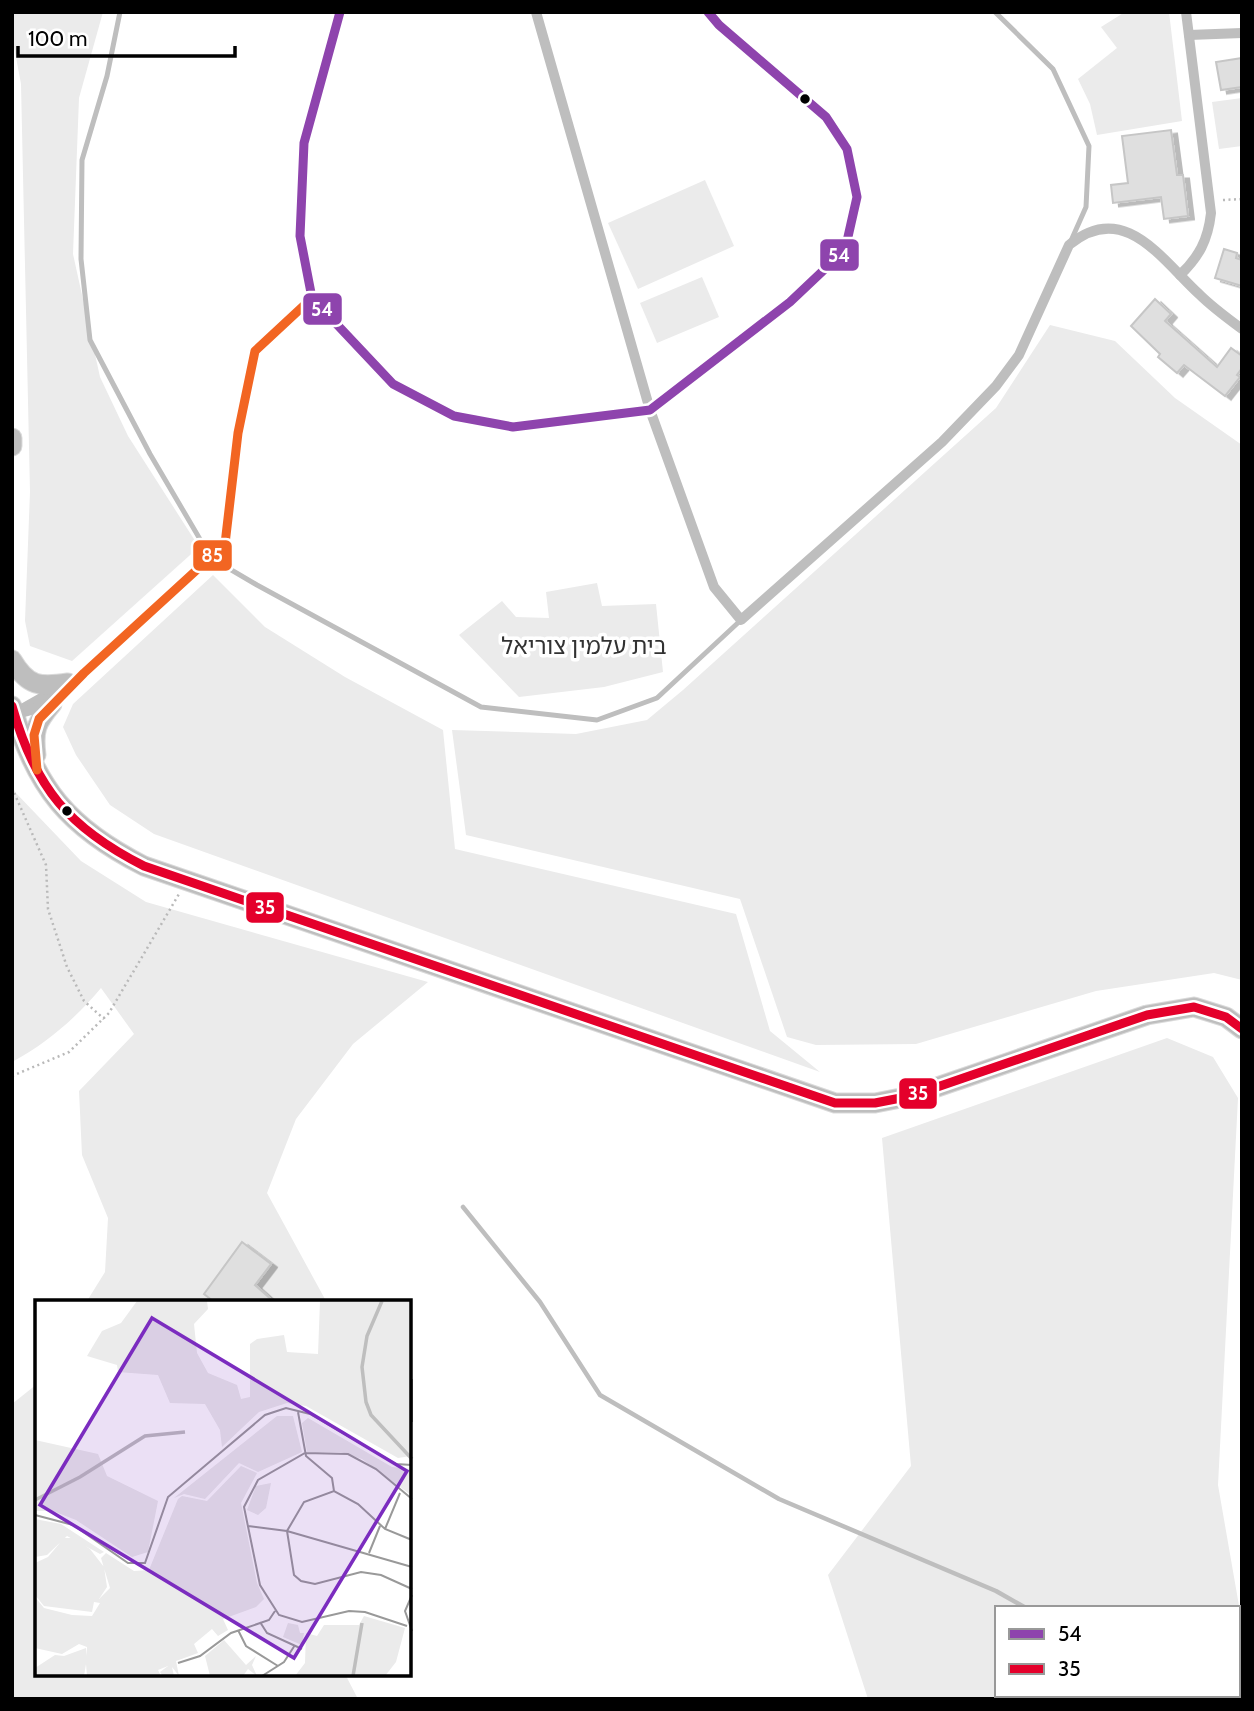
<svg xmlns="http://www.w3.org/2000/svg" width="1254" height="1711" font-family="Cabin,'Noto Sans Hebrew',sans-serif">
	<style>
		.green { fill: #ebebeb; fill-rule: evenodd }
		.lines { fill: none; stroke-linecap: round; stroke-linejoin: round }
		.stream { stroke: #bebebe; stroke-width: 4.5 }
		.building { fill: #dfdfdf; stroke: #c6c6c6; stroke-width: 2; filter: url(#shadow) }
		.trunk-casing { stroke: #dbdbdb; stroke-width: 21 }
		.path { stroke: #b9b9b9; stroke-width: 2.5; stroke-dasharray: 2 3.5; stroke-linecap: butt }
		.service { stroke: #bebebe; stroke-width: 5 }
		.minor { stroke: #bebebe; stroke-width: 10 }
		.trunk { stroke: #bebebe; stroke-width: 19 }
		.bus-1-casing { stroke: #fff; stroke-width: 14 }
		.bus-2-casing { stroke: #fff; stroke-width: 14 }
		.bus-3-casing { stroke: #fff; stroke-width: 14 }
		.bus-1 { stroke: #8e44ad; stroke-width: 9 }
		.bus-2 { stroke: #e4002b; stroke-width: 9 }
		.bus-3 { stroke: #f26522; stroke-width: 9 }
		.bus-dot { fill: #000; stroke: #fff; stroke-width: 2.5 }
		.labels { text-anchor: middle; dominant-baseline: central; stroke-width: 7; stroke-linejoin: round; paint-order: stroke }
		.park-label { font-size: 23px; fill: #323232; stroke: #fff }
		.inset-river { fill: none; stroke: #bebebe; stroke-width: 3.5 }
		.inset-road { fill: none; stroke: #999; stroke-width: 2 }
		.view { fill: #7b2cbf; fill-opacity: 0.15; stroke: #7b2cbf; stroke-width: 3.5 }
		.inset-edge { fill: none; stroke: #000; stroke-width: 3.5 }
		.line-badge { stroke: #fff; stroke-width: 2.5 }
		.badge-label { font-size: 19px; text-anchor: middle; font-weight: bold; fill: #fff }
	</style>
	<defs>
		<filter id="shadow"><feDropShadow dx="6" dy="3.5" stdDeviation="0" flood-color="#0004"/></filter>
	</defs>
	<rect width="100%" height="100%" fill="#fff"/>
	<g class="green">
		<path d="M12,12h91l-24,86 -6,156 27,123 28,59 71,111 -127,114 -42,-15 -5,-25 5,-129 -9,-408 -9,-48z"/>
		<path d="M1125,12h44l13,109 -85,14 -7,-31 -12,-25 39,-31 -16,-21z"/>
		<path d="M1242,98v48l-23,3 -7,-47z"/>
		<path d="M705,180l29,66 -96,43 -30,-66z"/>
		<path d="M702,277l17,40 -62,26 -17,-40z"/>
		<path d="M1050,325l65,16 60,57 67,47v535l-28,-7 -118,18 -180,53 -100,1 -29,-8 -47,-138 -274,-64 -14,-105 124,4 71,-14 36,-30 313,-282z"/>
		<path d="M213,575l52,52 80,50 98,53 12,119 281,65 34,117 50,41 -666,-238 -44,-29 -34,-50 -13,-28 10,-23z"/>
		<path d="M597,583l5,23 54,-2 7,68 -59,15 -85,10 -60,-62 43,-34 14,16 33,1 -3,-26z"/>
		<path d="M12,784l3,8 66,69 65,41 282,80 -75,62 -57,75 -29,74 59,108h-239l18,-29 3,-54 -26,-63 -3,-64 55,-57 -33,-46c-24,29 -55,56 -89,74z"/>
		<path d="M1167,1038l46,19 25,41 -20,387 24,138v76h-374l-40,-124 83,-109 -29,-328zM997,1608h241v87h-241z"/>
		<path d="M37,1384v290h308l13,25h-346v-295z"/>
	</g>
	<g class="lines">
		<g class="stream">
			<path d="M463,1207l77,95 60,93 179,104 217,92 30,17"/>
			<path d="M1177,1695l6,4"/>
		</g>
	</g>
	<g class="building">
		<path d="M1242,58v29l-21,3 -5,-28z"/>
		<path d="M1171,130l6,45h6l5,41 -24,3 -3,-22 -48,6 -2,-18 17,-2 -6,-47z"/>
		<path d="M1224,249l13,4 -1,5 6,2v26l-27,-8z"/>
		<path d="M1155,299l16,15 -6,7 52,46 14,-19 11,8v12l-5,7 3,2 -15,19 -41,-31 -7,8 -19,-16 2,-3 -29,-28z"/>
		<path d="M242,1242l29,22 -16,21 18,16h-60l-9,-7z"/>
	</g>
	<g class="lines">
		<g class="trunk-casing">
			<g id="trunk">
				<path d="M12,438v8"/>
				<path d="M12,660c16,27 28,27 56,23"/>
				<path d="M12,706c23,82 57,122 132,160l691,237h40l36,-7 236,-81 47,-8 32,10 16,12"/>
				<path d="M36,755c-3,-25 0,-32 16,-51"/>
			</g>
		</g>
		<g class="path">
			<path d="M1223,200l19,-1"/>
			<path d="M12,788l34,77 2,44 19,58 17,34 20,18"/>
			<path d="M12,1076l57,-24 40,-39 70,-119"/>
		</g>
		<g class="service">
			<path d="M120,12l-13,64 -25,84 -1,99 9,81 60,114 61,104 46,27 224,122 116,13 60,-22 84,-78"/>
			<path d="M995,12l58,57 36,77 -3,61 -16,36"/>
		</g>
		<g class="minor">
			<path d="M340,12l-36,131 -4,93 12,62 81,86 61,32 59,11 137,-17 140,-108 55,-52 12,-53 -10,-48 -21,-32 -107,-92 -11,-13"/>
			<path d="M536,12l114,398 64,177 27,33 201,-178 54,-56 23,-31 50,-110c55,-46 93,15 130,49 13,13 28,24 43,35"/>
			<path d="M1189,35l53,-2"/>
			<path d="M1180,275c19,-18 28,-35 31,-62l-25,-201"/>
			<path d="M20,710l37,-21"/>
			<path d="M15,714c33,-7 46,-15 69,-41l141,-129 13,-111 17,-82 57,-53"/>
		</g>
		<use href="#trunk" class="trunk"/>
		<g class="bus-1-casing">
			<path id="bus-1" d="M340,12l-36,131 -4,93 12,62 81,86 61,32 59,11 137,-17 140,-108 55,-52 12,-53 -10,-48 -21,-32 -107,-92 -11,-13"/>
		</g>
		<g class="bus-2-casing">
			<path id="bus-2" d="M12,706c23,82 57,122 132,160l691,237h40l36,-7 236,-81 47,-8 32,10 16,12"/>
		</g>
		<g class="bus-3-casing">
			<path id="bus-3" d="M37,770l-3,-35 5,-16 45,-46 141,-129 13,-111 17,-82 57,-53"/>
		</g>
		<use href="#bus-1" class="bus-1"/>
		<use href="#bus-2" class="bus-2"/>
		<use href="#bus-3" class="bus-3"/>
	</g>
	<g class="bus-dot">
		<circle cx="805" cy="99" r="6"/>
		<circle cx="67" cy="811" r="6"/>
	</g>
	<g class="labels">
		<g class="park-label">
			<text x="584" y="646">בית עלמין צוריאל</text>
		</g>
	</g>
	<g transform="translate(35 1300)">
		<rect width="376" height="376" fill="#fff"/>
		<path d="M102,1h70l1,8 -14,15 3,29 11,20 29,12 4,14 9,-2v-53l7,-5 27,-4 3,17 31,2 2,-53h91v155l-13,2 -92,-52 -19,-3 -28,9 -37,35 -2,-17 -15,-26 -35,-1 -12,-28 -40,-3 -1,-7 -30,-9 15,-25 19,-8zM242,116h16l9,36 -44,20 -19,-9 -34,36 -21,-5 -10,4zM273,118l84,49 19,2v26l-49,-36 -21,-7h-34l-5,-29zM0,140l63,14 9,22 51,25 -10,51 -16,5 -56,-37 -23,-9h-18zM206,166l16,7 -16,30 16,80 7,16 -8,8 -33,12 5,11 -10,6 -6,-7 -18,15 4,9 -22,8 3,15 -7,-9 2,9h-11l-3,-4 8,-6 -10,4 3,6h-74l-1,-12 -2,12h-49v-8l20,-13 9,1 22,-8 1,8v-9l-8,-3 -17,10 -27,-6v-51l9,11 28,7 20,1 8,-13 -6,-1 -2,10 -48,-6 -9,-11v-32l13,-6 16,-19h9l17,11 14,18 3,20 -8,12 11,-11 -9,-30 5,-5 28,18 15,-1 29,-71 4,-3 25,5zM236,183l-5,25 -8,7 -11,-5 9,-24zM0,219l26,5 43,28 -4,2 -33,-18 -20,19 -12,2zM329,316l41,12 -9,34 -11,14h-90l10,-13 1,-30 11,3 7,-11h35zM253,323l10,2 2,8h4l-2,12 -19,-8zM189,340l22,25 10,-9 -4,9 5,11 -9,-7 -5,7h-33l-5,-20z" fill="#ebebeb"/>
		<path class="inset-river" d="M347,1l-15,35 -5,31 4,35 5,13 41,44M0,200l45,-23 65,-41 40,-4M318,376l9,-53"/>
		<path class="inset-road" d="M377,79v43M263,112l8,44 26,22 2,13M0,215l38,10 55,38h17l23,-66 97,-82 21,-7 24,6 86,50 16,1M213,226l39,5 125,36M350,229l15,-36M377,240l-27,-11 -27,-25 -24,-13 -30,11 -17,29 7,44 7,6 14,3 46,-12 20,3 31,14M334,253l11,-27M377,295l-7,16 7,20M225,322l7,11 35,16M372,326l-42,-14 -16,-1 -47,11 -23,-7 -19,-30 -16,-78 14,-27 47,-27 43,1 28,15 36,30M203,330l8,16 32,20M143,363l22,-7 31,-23 38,-13 6,-9M227,376l22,-14 11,-17"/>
		<path class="view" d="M117,18l255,153 -113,187 -254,-153z"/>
		<rect width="376" height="376" class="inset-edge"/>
	</g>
	<g class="line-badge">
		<rect x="819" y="238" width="41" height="34" rx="7" fill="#8e44ad"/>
		<rect x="302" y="292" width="41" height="34" rx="7" fill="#8e44ad"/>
		<rect x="192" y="539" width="41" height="33" rx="7" fill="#f26522"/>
		<rect x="245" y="891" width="40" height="33" rx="7" fill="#e4002b"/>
		<rect x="898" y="1077" width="40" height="33" rx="7" fill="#e4002b"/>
	</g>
	<g class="badge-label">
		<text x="839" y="262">54</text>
		<text x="322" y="316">54</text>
		<text x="212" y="562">85</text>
		<text x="265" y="914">35</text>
		<text x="918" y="1100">35</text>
	</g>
	<rect width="1254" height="1711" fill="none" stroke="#000000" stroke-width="28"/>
	<rect x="995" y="1606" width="245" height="91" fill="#ffffff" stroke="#999999" stroke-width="2"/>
	<rect x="1009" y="1629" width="35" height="10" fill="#8e44ad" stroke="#999999" stroke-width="2"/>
	<text x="1058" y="1641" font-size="21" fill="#000000">54</text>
	<rect x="1009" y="1664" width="35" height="10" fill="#e4002b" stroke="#999999" stroke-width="2"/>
	<text x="1058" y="1676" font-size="21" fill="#000000">35</text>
	<path d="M18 46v10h217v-10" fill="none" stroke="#000000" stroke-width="3.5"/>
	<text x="28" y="46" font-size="21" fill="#000000" stroke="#ffffff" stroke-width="5" paint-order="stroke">100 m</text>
</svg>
